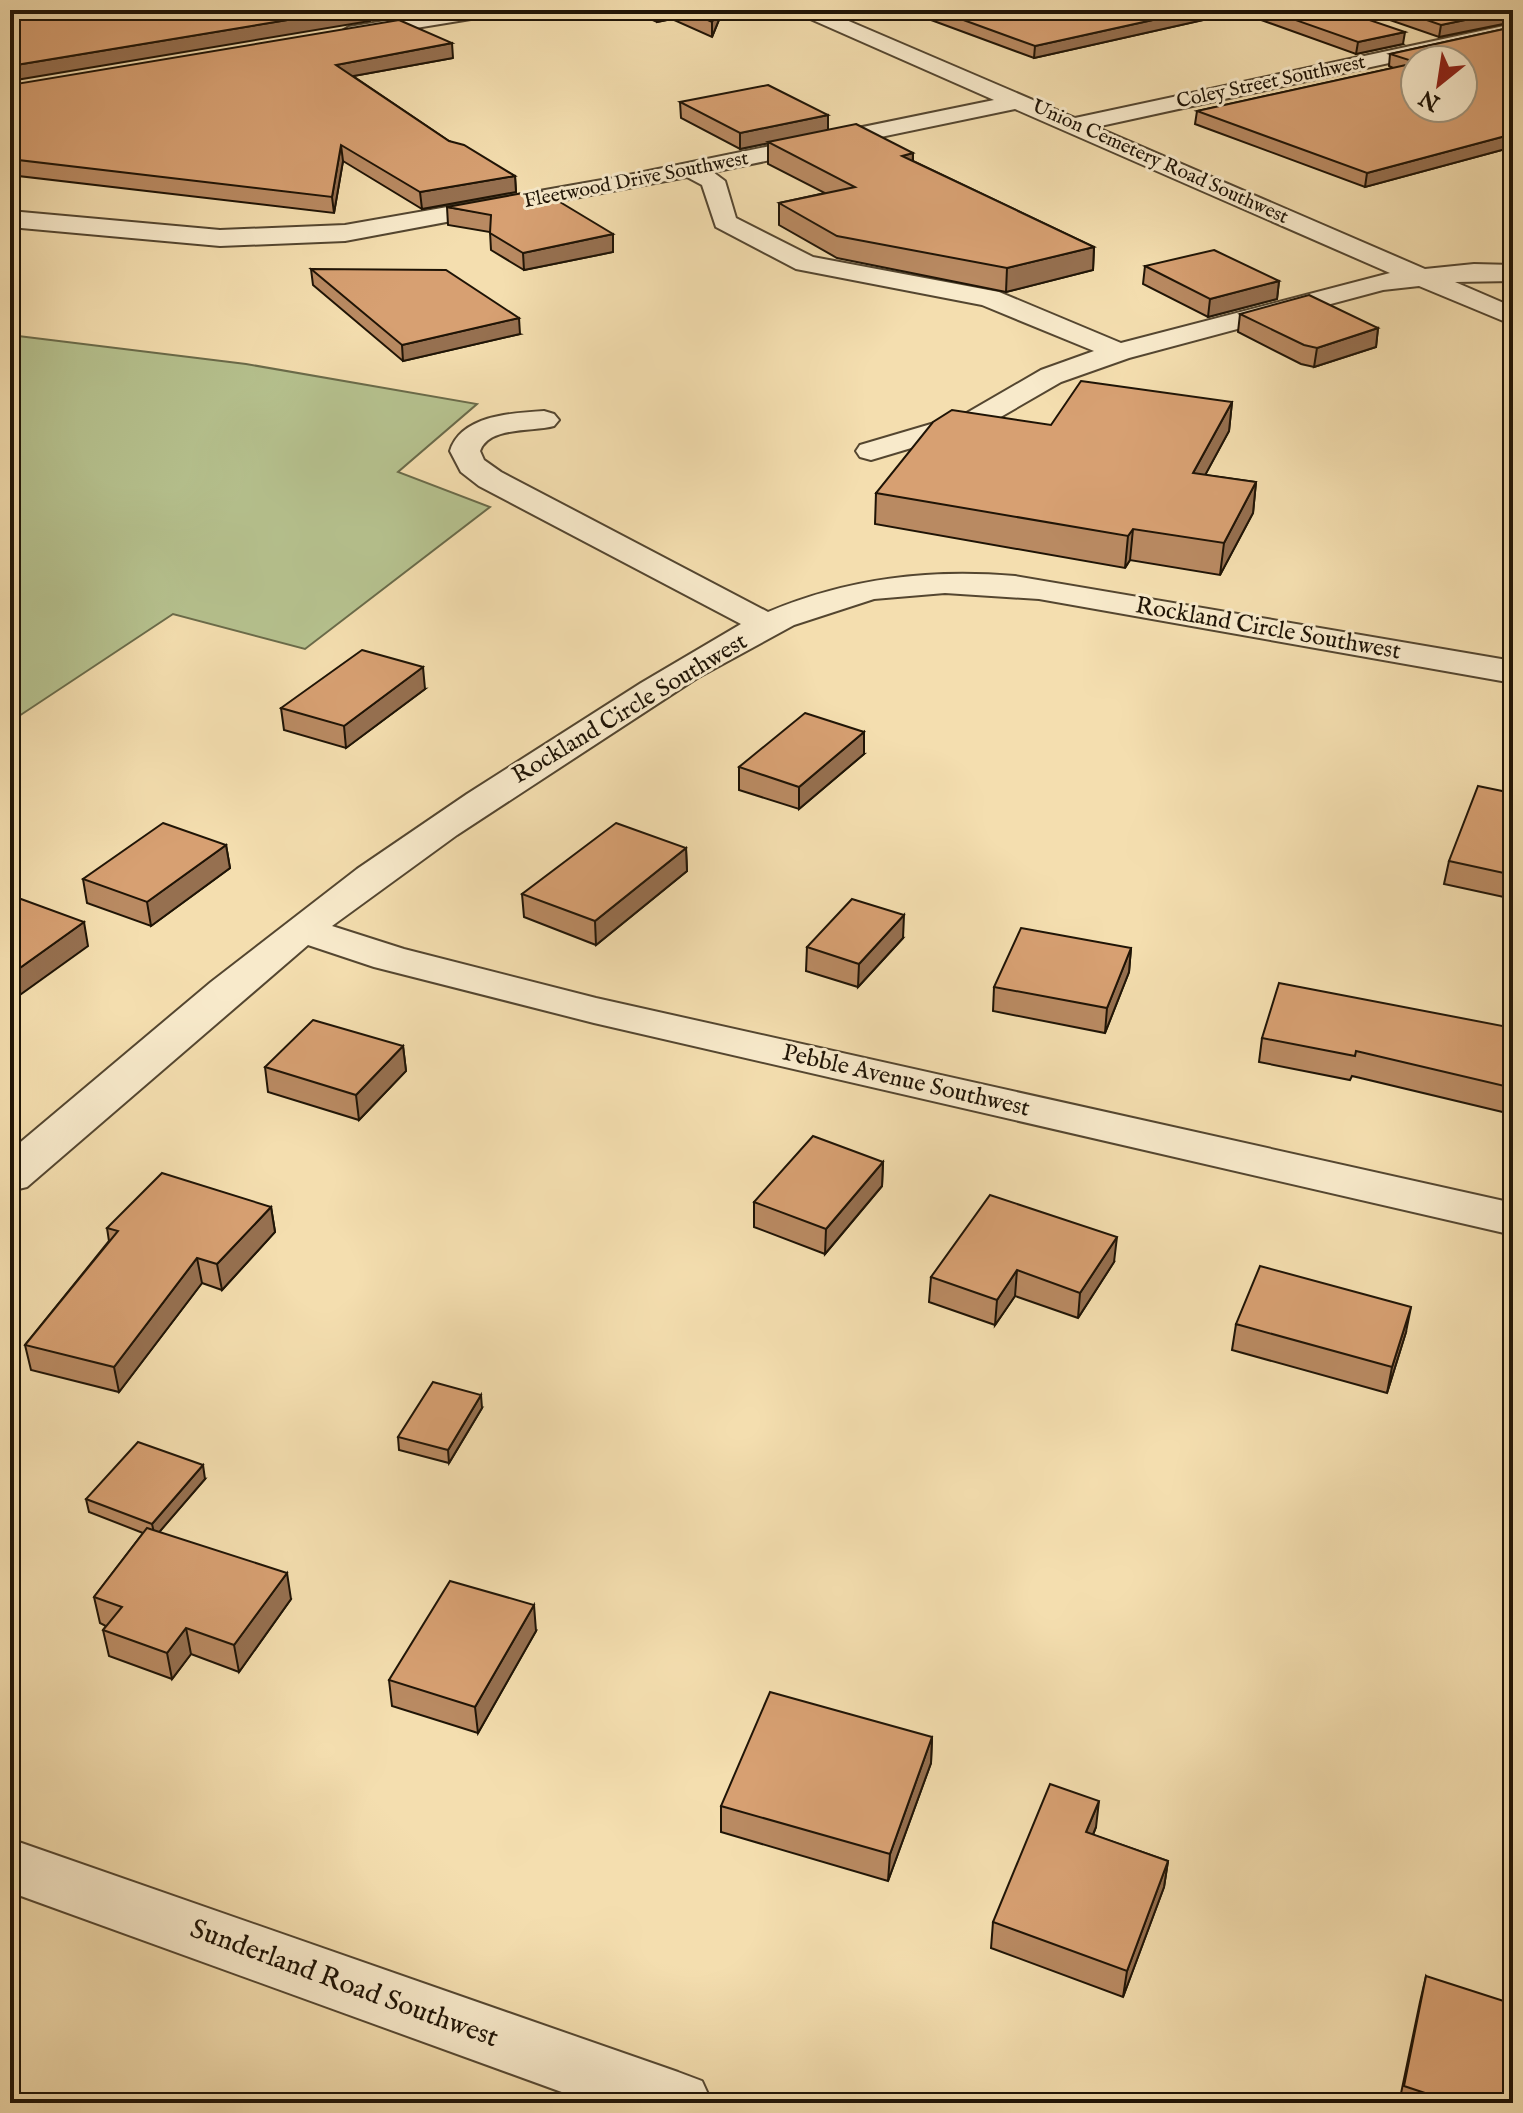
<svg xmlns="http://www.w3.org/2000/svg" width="1523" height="2113" font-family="'IM FELL English',serif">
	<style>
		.green { fill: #b6c28f; stroke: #6a6b4a; stroke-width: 2 }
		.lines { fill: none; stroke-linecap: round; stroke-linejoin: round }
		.minor-casing { stroke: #544630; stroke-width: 4 }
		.minor { fill: #f8eacb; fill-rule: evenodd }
		.wall { fill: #b98a62; stroke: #1f1406; stroke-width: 2 }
		.shaded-wall { fill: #967050; stroke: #1f1406; stroke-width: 2 }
		.building { fill: #d7a072; stroke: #1f1406; stroke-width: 2 }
		.labels { text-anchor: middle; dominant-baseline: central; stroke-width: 6; stroke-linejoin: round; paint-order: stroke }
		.far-street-label { font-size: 20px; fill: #1f1406; stroke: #f8eacb }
		.street-label { font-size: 24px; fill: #1f1406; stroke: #f8eacb }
		.near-street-label { font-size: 28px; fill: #1f1406; stroke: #f8eacb }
	</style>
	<rect width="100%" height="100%" fill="#f4deaf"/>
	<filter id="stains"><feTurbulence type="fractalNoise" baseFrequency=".0025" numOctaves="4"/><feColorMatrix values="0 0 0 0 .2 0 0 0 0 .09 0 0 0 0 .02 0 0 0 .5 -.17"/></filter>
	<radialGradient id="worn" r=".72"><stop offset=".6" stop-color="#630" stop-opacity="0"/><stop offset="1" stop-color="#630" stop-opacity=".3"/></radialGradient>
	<path class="green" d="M10,335l236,29 231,40 -79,68 92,35 -185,142 -132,-35 -163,108z"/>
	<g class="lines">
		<g class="minor-casing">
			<g id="minor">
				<path d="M451,10h48l-10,6 -140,23 -10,-6 10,-6z"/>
				<path d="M796,10h27l252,108 438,-94v12l-417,91 329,142 49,-5 39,1v16l-58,1 58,25v18l-94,-39 -36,4 -254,68 -68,24 -76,44 -114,34 -11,-3 -4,-6 4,-6 105,-31 76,-44 53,-19 -112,-46 -186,-36 -80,-42 -14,-42 -15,-8 -342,64 -125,5 -210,-19v-16l210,19 125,-5 274,-48 375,-77 -195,-86zM1015,109l375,164 -269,70 -122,-51 -186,-35 -77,-39 -11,-37 -12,-9z"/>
				<path d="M544,411l10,3 5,6 -5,6c-21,6 -65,0 -74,25l4,9 17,12 267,140c81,-34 161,-43 247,-36l498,85v22l-474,-84 -94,-6 -71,6 -80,26 -97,53 -240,157 -125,91 72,23 192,49 917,205v32l-919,-212 -220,-56 -66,-22 -281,242 -17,4v-40l201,-169 146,-113 110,-75 174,-111 100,-59 -262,-138 -18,-14 -11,-21c11,-36 62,-38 94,-40z"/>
				<path d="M10,1839l668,233 24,9 10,22h-120l-582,-211z"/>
			</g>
		</g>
		<use href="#minor" class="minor"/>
	</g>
	<g class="wall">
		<path d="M630,10h93l-11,27 -40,-18 -15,3z"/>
		<path d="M904,10h436l63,34 -47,10 -117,-42 -205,46z"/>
		<path d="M1361,10h152v12l-74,15z"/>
		<path d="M1513,27v120l-148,40 -170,-63 2,-13 196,-43 -4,-2 1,-12z"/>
		<path d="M453,58l-100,18 96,65 66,35 1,16 -94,17 -79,-48 -9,52 -324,-38v-90z"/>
		<path d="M680,102l148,13v15l85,23v8l181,86 -1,23 -87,22 -169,-34 -58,-33v-22l46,-10 -57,-29v-21l-28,6 -59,-31z"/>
		<path d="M447,207l166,27v18l-89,18 -33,-20 -1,-18 -42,-7z"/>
		<path d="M1145,266l134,15 -2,18 -69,18 -65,-33z"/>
		<path d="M311,269l209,65 -117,27 -90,-76z"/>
		<path d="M1240,314l138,14 -2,19 -62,20 -13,-3 -63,-32z"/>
		<path d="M1232,402l-3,29 -24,44 51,7 -3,31 -33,62 -90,-15 -5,8 -250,-44 1,-31 175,-68z"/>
		<path d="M425,689l-79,59 -62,-18 -3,-22z"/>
		<path d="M864,754l-65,55 -60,-19v-23z"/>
		<path d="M1513,787v112l-69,-15 5,-23 63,-68z"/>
		<path d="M226,845l4,23 -79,58 -64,-23 -4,-24z"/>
		<path d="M686,848l1,23 -91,74 -72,-28 -2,-23z"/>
		<path d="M903,938l-45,49 -52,-16 1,-24z"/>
		<path d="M1131,948l-2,24 -24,61 -112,-22 1,-24z"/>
		<path d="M1513,1028v79l-2,7 -159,-38 -2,4 -91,-18 3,-24z"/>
		<path d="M403,1046l3,25 -47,49 -91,-28 -3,-25z"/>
		<path d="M883,1162l-1,24 -57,68 -71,-27v-25z"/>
		<path d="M271,1207l4,25 -53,58 -20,-7 -83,109 -88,-22 -6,-25 84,-104 -2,-13z"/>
		<path d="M1114,1262l-36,56 -63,-22 -20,29 -66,-23 2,-25z"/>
		<path d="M1236,1324l170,8 -19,61 -155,-43z"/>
		<path d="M482,1408l-33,55 -50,-13 -1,-13z"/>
		<path d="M205,1479l-46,53 132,67 -52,73 -48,-18 -19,25 -63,-23 -6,-26 3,-4 -6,-3 -6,-26 49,-64 -54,-21 -3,-13z"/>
		<path d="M536,1631l-58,102 -86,-27 -3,-26z"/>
		<path d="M932,1737l-1,26 -43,118 -167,-49v-26z"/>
		<path d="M1096,1827l-3,8 75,26 -4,26 -41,110 -132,-49 2,-26z"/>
		<path d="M1426,1976l87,127h-114l21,-101z"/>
	</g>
	<g class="shaded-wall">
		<path d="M348,10h21l1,11 -360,60v-15z"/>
		<path d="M657,10h14l1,9 -15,3z"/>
		<path d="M717,10h6l-11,27v-15z"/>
		<path d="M1198,10h42l-1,2 -205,46 1,-12z"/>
		<path d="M1513,10v12l-74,15 2,-12z"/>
		<path d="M1405,32l-2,12 -47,10 2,-12z"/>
		<path d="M452,43l1,15 -116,21 -1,-14z"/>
		<path d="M828,115v16l-88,18v-16z"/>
		<path d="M1513,134v13l-148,40 2,-14z"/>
		<path d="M341,145l2,16 -9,52 -2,-16z"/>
		<path d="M913,153l-1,22 -10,-19z"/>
		<path d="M515,176l1,16 -94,17 -2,-17z"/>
		<path d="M613,234v18l-89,18 -1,-17z"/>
		<path d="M1094,247l-1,23 -87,22 1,-24z"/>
		<path d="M1279,281l-2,18 -69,18 2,-18z"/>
		<path d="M519,318l1,16 -117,27 -1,-16z"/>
		<path d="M1378,328l-2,19 -62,20 3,-19z"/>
		<path d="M1232,402l-3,29 -39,72 3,-30z"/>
		<path d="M1256,482l-3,31 -33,62 4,-32z"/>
		<path d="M1133,529l-3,31 -5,8 3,-32z"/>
		<path d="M423,667l2,22 -79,59 -2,-22z"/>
		<path d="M864,732v22l-65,55v-22z"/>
		<path d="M226,845l4,23 -79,58 -4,-24z"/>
		<path d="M686,848l1,23 -91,74 -1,-24z"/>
		<path d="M904,915l-1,23 -45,49 1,-23z"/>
		<path d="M84,922l4,24 -78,56v-27z"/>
		<path d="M1131,948l-2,24 -24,61 2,-25z"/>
		<path d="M403,1046l3,25 -47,49 -3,-25z"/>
		<path d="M883,1162l-1,24 -57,68 1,-25z"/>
		<path d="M271,1207l4,25 -53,58 -5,-26z"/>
		<path d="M1117,1237l-3,25 -36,56 2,-25z"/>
		<path d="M197,1258l5,25 -83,109 -5,-25z"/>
		<path d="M1017,1270l-2,26 -20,29 2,-25z"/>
		<path d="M1411,1307l-5,25 -19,61 5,-26z"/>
		<path d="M481,1395l1,13 -33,55 -1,-13z"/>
		<path d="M203,1465l2,14 -50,58 -3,-13z"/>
		<path d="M287,1573l4,26 -52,73 -5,-27z"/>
		<path d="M534,1605l2,26 -58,102 -3,-26z"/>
		<path d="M186,1628l5,26 -19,25 -5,-26z"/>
		<path d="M932,1737l-1,26 -43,118 2,-27z"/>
		<path d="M1099,1801l-3,26 -13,32 3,-27z"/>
		<path d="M1168,1861l-4,26 -41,110 4,-26z"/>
	</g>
	<g class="building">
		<path d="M10,10h338l-338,56z"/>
		<path d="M685,10h32l-5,12z"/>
		<path d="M936,10h262l-163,36z"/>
		<path d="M1267,10h73l65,22 -47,10z"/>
		<path d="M1398,10h115l-72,15z"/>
		<path d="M399,20l53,23 -116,22 113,76 15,4 51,31 -95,16 -79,-47 -9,52 -322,-38v-74z"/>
		<path d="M1513,27v59l-3,1 3,1v46l-146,39 -170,-62 218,-48v45h48v-48h-48v2l-25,-8z"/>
		<path d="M768,85l60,30 -88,18 -60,-31z"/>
		<path d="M856,124l57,29 -11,3 192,91 -87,21 -170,-32 -58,-33 76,-16 -87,-45z"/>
		<path d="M540,190l73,44 -90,19 -33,-20 1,-18 -44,-8z"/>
		<path d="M1214,250l65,31 -69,18 -65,-33z"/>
		<path d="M311,269l135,1 73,48 -117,27z"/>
		<path d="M1309,295l69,33 -61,20 -13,-3 -64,-31z"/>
		<path d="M1081,381l151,21 -39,71 63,9 -32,61 -91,-14 -5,7 -252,-43 57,-71 19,-12 99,15z"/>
		<path d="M362,650l61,17 -79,59 -63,-18z"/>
		<path d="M805,713l59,19 -65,55 -60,-20z"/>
		<path d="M1478,786l34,7 1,-6v88l-64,-14z"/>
		<path d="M163,823l63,22 -79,57 -64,-23z"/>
		<path d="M616,823l70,25 -91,73 -73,-27z"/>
		<path d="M21,899l63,23 -74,53v-68z"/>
		<path d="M852,899l52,16 -45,49 -52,-17z"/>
		<path d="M1021,928l110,20 -24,60 -113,-21z"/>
		<path d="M1279,983l234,45v60l-157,-37 -1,5 -93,-18z"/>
		<path d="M313,1020l90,26 -47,49 -91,-28z"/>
		<path d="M813,1136l70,26 -57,67 -72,-27z"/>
		<path d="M162,1173l109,34 -54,57 -20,-6 -83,109 -89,-22 93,-114 -11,-3z"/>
		<path d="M990,1195l127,42 -37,56 -63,-23 -20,30 -66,-23z"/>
		<path d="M1260,1266l151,41 -19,60 -156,-43z"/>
		<path d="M433,1382l48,13 -33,55 -50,-13z"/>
		<path d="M138,1442l65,23 -51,59 -66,-25z"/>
		<path d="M147,1528l140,45 -53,72 -48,-17 -19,25 -64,-23 19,-23 -28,-10z"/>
		<path d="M450,1581l84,24 -59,102 -86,-27z"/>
		<path d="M770,1692l162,45 -42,117 -169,-48z"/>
		<path d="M1050,1784l49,17 -13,31 82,29 -41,110 -134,-49z"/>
		<path d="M1426,1976l87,28v99h-58l-51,-17z"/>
	</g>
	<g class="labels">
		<g class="far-street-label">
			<text transform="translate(1271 82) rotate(-12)">Coley Street Southwest</text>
			<text transform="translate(1160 162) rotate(24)">Union Cemetery Road Southwest</text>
			<text transform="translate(636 180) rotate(-11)">Fleetwood Drive Southwest</text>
		</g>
		<g class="street-label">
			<text transform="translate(1268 629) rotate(10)">Rockland Circle Southwest</text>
			<text transform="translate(630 709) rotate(-31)">Rockland Circle Southwest</text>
			<text transform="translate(906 1081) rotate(13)">Pebble Avenue Southwest</text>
		</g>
		<g class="near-street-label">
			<text transform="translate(344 1984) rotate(20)">Sunderland Road Southwest</text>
		</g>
	</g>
	<rect width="1523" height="2113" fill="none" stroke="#f4deaf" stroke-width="40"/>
	<rect x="12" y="12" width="1499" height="2089" fill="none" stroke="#1f1406" stroke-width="4"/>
	<rect x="20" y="20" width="1483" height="2073" fill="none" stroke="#1f1406" stroke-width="2"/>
	<g transform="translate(1439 84) rotate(210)"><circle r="38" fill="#f8eacb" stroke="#a1947c" stroke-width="2"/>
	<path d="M0-6L14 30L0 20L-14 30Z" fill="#8f2418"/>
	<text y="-12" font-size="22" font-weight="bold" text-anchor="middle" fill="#1f1406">N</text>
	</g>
	<rect width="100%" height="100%" filter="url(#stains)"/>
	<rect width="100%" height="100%" fill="url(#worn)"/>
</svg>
